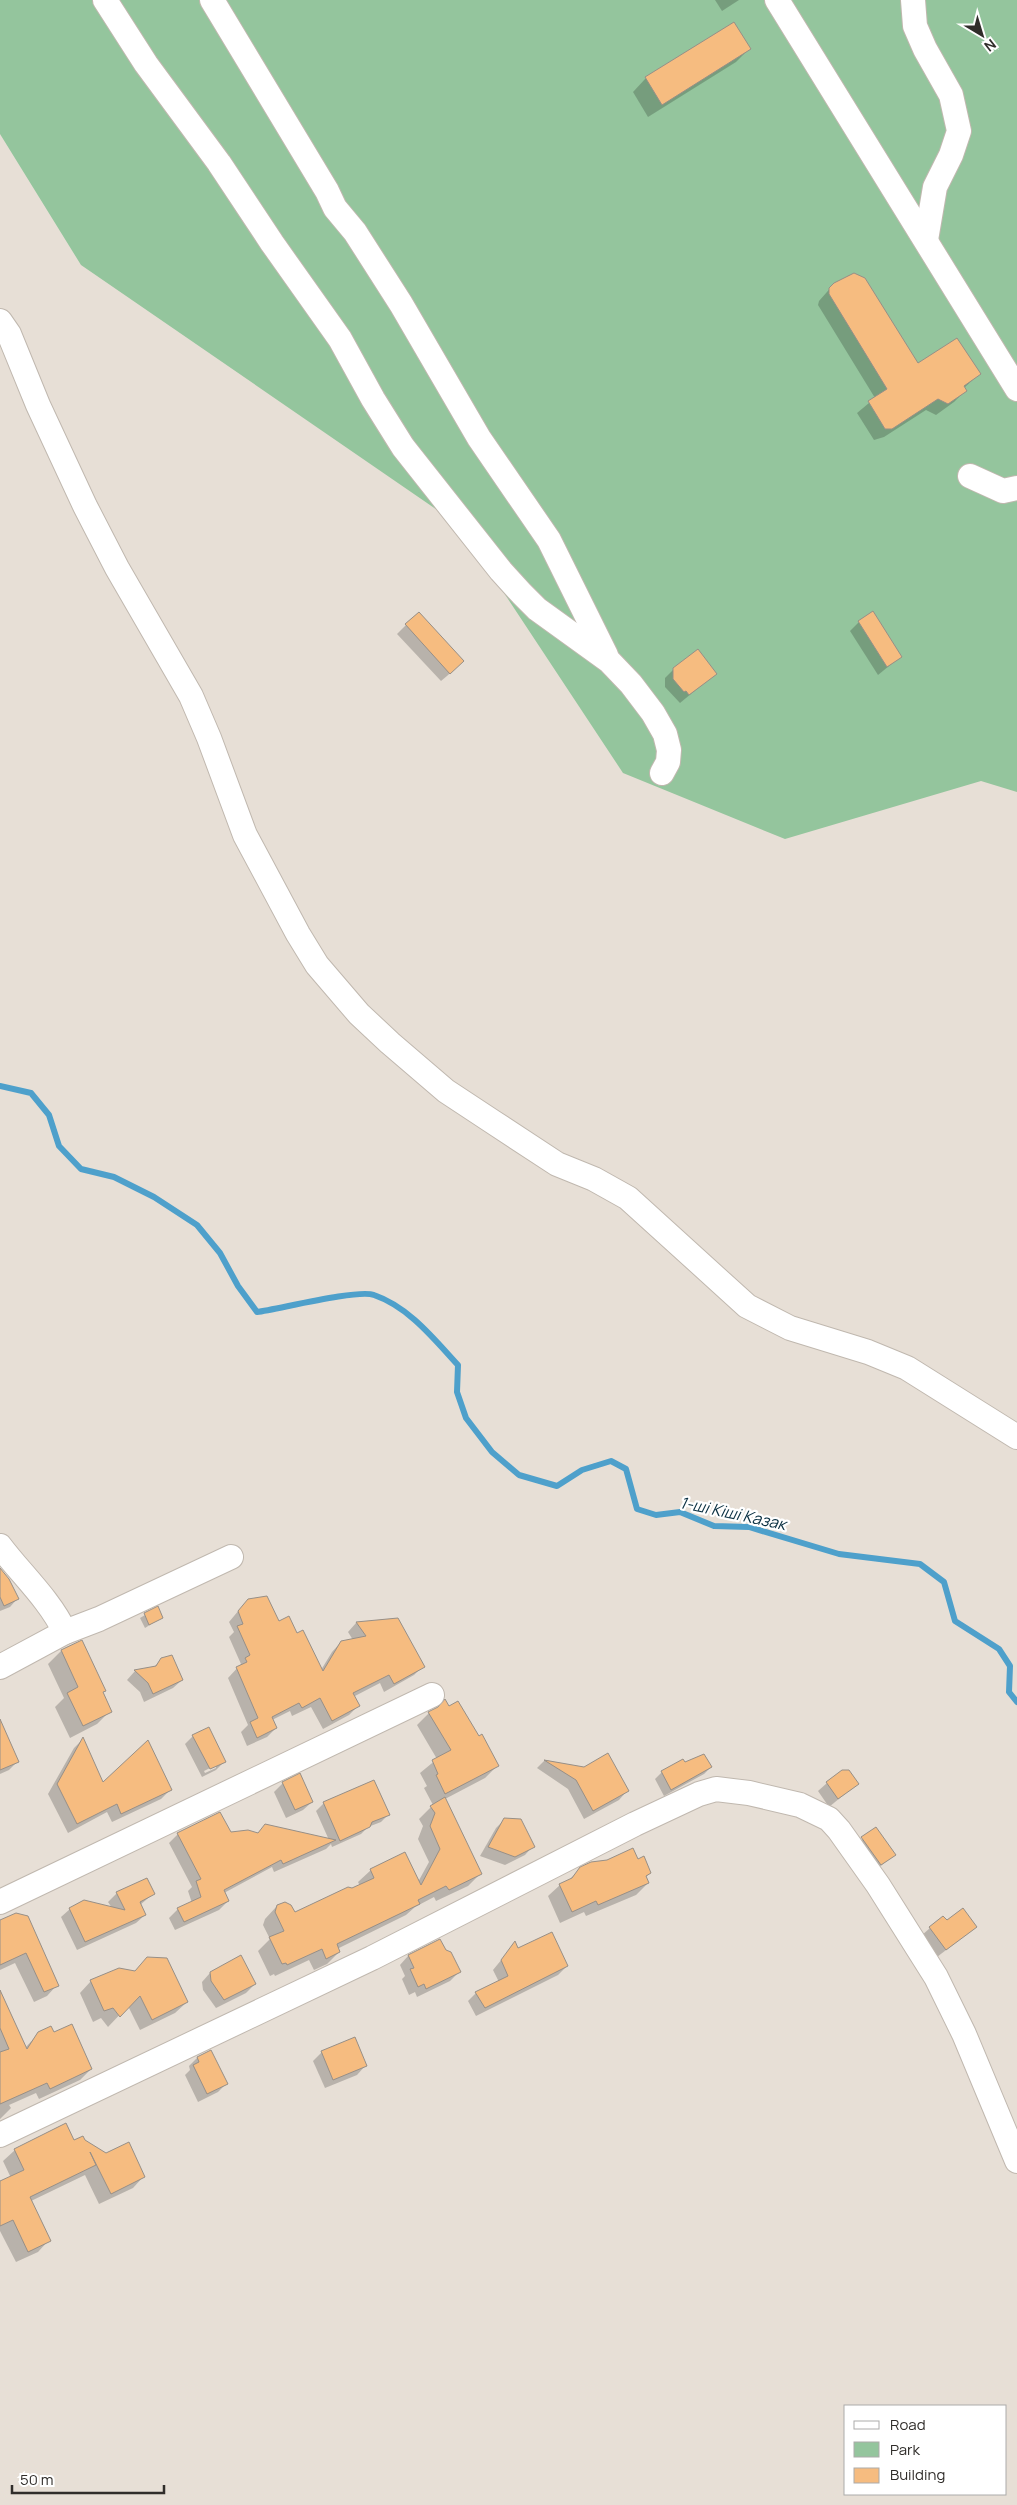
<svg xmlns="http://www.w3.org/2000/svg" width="1017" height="2505" font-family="Manrope,sans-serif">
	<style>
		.green { fill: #94c59d }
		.shadow { fill: #0003; fill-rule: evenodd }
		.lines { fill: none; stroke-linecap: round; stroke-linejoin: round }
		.stream { stroke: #4ea0cb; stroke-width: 6 }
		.building { fill: #f6bc80; stroke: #978f87 }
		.street-casing { stroke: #c0b8af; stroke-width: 26 }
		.street { stroke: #fff; stroke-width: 24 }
		.labels { text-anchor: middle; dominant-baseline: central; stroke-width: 4.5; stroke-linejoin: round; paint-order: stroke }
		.water-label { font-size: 16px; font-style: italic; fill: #082e40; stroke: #fff }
	</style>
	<rect width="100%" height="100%" fill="#e7dfd6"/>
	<path class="green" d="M0,0h1017v792l-36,-11 -196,58 -162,-66 -164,-248 -378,-260 -81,-131z"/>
	<g class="shadow">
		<path d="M715,0h24l-17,11z"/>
		<path d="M733,24l16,25 -13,13 -88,55 -15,-25 13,-14z"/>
		<path d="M849,275h10l5,4 54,86 61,9 -15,14 1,3 -11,11 -18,13 -10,-5 -42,27 -10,3 -17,-27 18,-15 -57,-93 1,-4 15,-17h6z"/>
		<path d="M418,613l36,57 -13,11 -44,-47z"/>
		<path d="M859,622l41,35 -22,18 -28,-44z"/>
		<path d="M674,669l41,5 -35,29 -15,-16v-9z"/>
		<path d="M0,1580l17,19 -7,8 -10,4z"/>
		<path d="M157,1608l5,9 -17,11 -5,-10z"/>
		<path d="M239,1610l39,13 19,12 24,35 11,-18 9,-10 12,-2 -5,-8 8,-9 41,-4 26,47 -9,9 -30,17 -4,-9 -27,14 5,9 -9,9 -26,14 -12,-22 -19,9 -2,-5 -18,9 4,8 -9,9 -20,9 -6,-14 7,-7 -20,-47 13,-14 -12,-27 5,-5 -5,-10z"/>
		<path d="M81,1642l29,69 -13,13 -27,14 -15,-31 9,-9 -16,-34 13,-13z"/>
		<path d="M162,1659l20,21 -9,8 -29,14 -4,-10 -13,-12 8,-9 19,-4z"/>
		<path d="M429,1713l68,53 -12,12 -40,21 35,75 -12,12 -32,15 -2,-4 -19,10 -9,8 -69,34 2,3 -12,12 -13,6 -5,-10 -34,16 -1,-2 -4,2 -12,-25 12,-12 -7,-14 2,-6 12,-13 17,8 66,-28 -2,-4 13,-12 47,12 11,-20 -11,-23 5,-13 -4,-7 14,-14 -9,-17 3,-2 -7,-13 17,-14 -20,-34z"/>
		<path d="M0,1725l17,37 -8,8 -9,4z"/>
		<path d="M193,1736l31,26 -8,8 -14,7 -17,-33zM216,1765v3l-11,5 -1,-2z"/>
		<path d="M83,1739l20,45 67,6 -9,9 -49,23 -5,-10 -39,21 -20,-39 26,-46z"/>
		<path d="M545,1760l39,8 43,23 -8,9 -35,19 -16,-30 -31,-21z"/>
		<path d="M683,1761l1,3 27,3 -7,7 -40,22 -9,-17 7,-7z"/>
		<path d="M373,1781l16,33 -8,8 -13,5 -7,7 -29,13 -1,-3 -5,5 -52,23 -2,-5 -48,26 4,8 -9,9 -44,20 -6,-12 9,-9 14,-6 -4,-12 4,-4 -23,-44 9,-9h79l72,6 -13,-29 8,-8z"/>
		<path d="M283,1783l29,19 -9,8 -17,8 -12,-26z"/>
		<path d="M827,1783l30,1 -28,23 -11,-16z"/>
		<path d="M505,1819l28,27 -8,9 -20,10 -25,-9 16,-28z"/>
		<path d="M876,1828l18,27 -22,18 -19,-26z"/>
		<path d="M637,1861l13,12 -5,5 3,5 -12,12 -50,21 -2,-4 -24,11 -12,-27 12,-11 9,-5 12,-12z"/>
		<path d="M117,1893l36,1 -13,11 5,10 -9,8 -59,27 -16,-33 9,-8 42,-1 -4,-6z"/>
		<path d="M0,1922l57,63 -10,11 -13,6 -19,-39 -15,7z"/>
		<path d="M946,1922l30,5 -39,30 -16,-21 9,-8z"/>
		<path d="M440,1941l19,31 -9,9 -33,16 -2,-5 -6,3 -7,-16 3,-3 -5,-11 8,-9z"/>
		<path d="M515,1943l3,7 49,16 -9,9 -82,41 -8,-15 8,-8 23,-11 -6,-12z"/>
		<path d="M134,1972l53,30 -12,11 -35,17 -12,-24 -20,21 -7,-9 -8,4 -13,-29 11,-12z"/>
		<path d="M210,1973l45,11 -9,9 -30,15 -13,-18 -1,-8z"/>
		<path d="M0,2004l25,44 14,-15 15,1 37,35 -11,11 -41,19 -3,-6 -27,12 2,3 -11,11z"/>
		<path d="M211,2051l15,33 -8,8 -20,10 -13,-27 5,-5 -1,-4 8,-8z"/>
		<path d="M322,2052l43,14 -8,9 -32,13 -12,-27z"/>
		<path d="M84,2141l60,35 -11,12 -34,16 -14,-29 -54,26 18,39 -11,12 -22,10 -16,-31v-50l11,-3 -8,-17 12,-11z"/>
	</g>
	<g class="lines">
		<path class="stream" d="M0,1086l31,7 18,22 10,31 22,23 33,8 40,20 43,28 23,28 18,33 19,26c22,-3 101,-23 117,-17 35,12 60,44 84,70l-1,27 9,26 26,34 27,23 38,11 25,-16 29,-9 15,8 11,40 19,6 24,-3 34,14 35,1 90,27 81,10 24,18 11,39 44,28 11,17 -1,26 8,10"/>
	</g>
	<g class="building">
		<path d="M734,22l17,27 -89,56 -17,-28z"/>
		<path d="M854,273l11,5 53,85 39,-25 24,36 -17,12 3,5 -19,13 -10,-5 -46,30h-7l-17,-28 19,-12 -58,-95v-6l5,-5z"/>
		<path d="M873,611l29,46 -15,10 -29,-46z"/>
		<path d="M419,612l45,49 -14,13 -45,-50z"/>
		<path d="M698,649l19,25 -28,21 -3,-4 -2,1 -11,-13v-11z"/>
		<path d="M0,1568l9,11 10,20 -15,7 -4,-9z"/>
		<path d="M267,1596l12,25 10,-5 8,17 6,-3 20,41 18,-30 25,-5 -10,-14 42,-4 27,49 -31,17 -5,-9 -36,18 7,13 -28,15 -12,-23 -18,10 -3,-5 -27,14 5,11 -20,10 -7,-16 8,-4 -22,-51 11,-5 -2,-4 5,-3 -13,-29 6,-2 -5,-13 10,-12z"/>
		<path d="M158,1606l5,12 -14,7 -5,-12z"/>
		<path d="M82,1640l24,51 -3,1 9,20 -29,14 -16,-33 11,-6 -17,-37z"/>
		<path d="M172,1655l11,25 -30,14 -5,-11 -14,-13 22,-4 5,-8z"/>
		<path d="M445,1699l4,7 9,-5 21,35 3,-2 17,32 -54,28 -9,-19 2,-1 -6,-14 19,-10 -23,-38 10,-5z"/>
		<path d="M0,1719l19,43 -19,8z"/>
		<path d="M209,1727l17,35 -16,7 -18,-34z"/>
		<path d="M83,1737l20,45 45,-42 24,50 -51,24 -4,-10 -40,20 -20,-40z"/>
		<path d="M608,1753l21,38 -36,20 -17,-31 -32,-20 40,7z"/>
		<path d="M704,1754l8,13 -41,23 -10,-19 22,-12 2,3z"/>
		<path d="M842,1770h7l10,14 -21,15 -12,-17z"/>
		<path d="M300,1773l13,29 -18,8 -13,-28z"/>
		<path d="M374,1780l16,35 -18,7 -2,5 -30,14 -17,-39z"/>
		<path d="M445,1797l37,77 -33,16 -3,-4 -28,14 2,4 -83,40 3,8 -14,7 -4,-10 -35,16 -1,-2 -4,1 -13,-27 15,-6 -9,-19 2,-7 8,-3 6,3 4,7 53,-25 4,1 22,-10 -4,-9 35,-17 16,33 19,-36 -10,-23 5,-13 -5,-7z"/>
		<path d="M220,1812l11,20 17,-2 10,3 7,-9 71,16 -53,24 -2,-4 -57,30 5,11 -45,21 -7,-14 24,-11 -5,-16 5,-2 -24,-46z"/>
		<path d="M504,1818l17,1 14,28 -20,10 -27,-10z"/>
		<path d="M876,1827l20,28 -15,10 -20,-28z"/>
		<path d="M633,1848l5,11 6,-3 7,17 -5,3 3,7 -51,22 -2,-4 -24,11 -13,-28 13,-6 8,-11 11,-5 16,-2z"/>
		<path d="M147,1878l8,16 -15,8 6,13 -61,27 -16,-34 15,-8 41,10 -9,-18z"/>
		<path d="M963,1908l14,19 -31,23 -17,-23 14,-11 4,4z"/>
		<path d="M16,1913l12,3 31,70 -15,6 -18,-39 -26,12v-45z"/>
		<path d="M552,1932l16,34 -83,42 -10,-16 33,-16 -7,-16 14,-19 3,7z"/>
		<path d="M440,1939l6,11 5,2 10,20 -35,17 -2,-5 -6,3 -8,-18 4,-1 -6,-13z"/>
		<path d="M241,1955l15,29 -32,16 -13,-19 -1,-9z"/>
		<path d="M147,1957l20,1 21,44 -36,18 -12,-24 -20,21 -7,-9 -9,3 -14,-31 29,-12 16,3z"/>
		<path d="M0,1990l27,59 11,-17 13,-6 3,6 18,-8 20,45 -42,20 -3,-6 -47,21v-52l9,-3 -9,-21z"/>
		<path d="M355,2037l12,29 -34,14 -12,-29z"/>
		<path d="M211,2050l17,34 -21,10 -14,-29 6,-3 -2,-5z"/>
		<path d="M66,2123l8,17 9,-4 2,4 21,13 23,-11 16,35 -34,17 -21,-42 6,13 -66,32 21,44 -23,11 -15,-32 -13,6v-45l24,-11 -10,-21z"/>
	</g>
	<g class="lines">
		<g class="street-casing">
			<g id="street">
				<path d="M105,0l41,64 73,99 53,80 68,96 33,60 30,48 98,124 21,23 15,15 72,52 22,23 22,29 12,21 4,16 -1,12 -6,11"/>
				<path d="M212,0l115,191 8,17 20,24 46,72 78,134 70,102 57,115"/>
				<path d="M777,0l240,389"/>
				<path d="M913,0l2,26 10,23 26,46 8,36 -8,24 -16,32 -9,53"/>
				<path d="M0,321l9,13 29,71 47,101 32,62 74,128 18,42 36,97 53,99 19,31 42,49 31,29 56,48 47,31 64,42 37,15 34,19 119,108 43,22 78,24 39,16 110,69"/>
				<path d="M970,476l33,15 14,-3"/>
				<path d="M0,1546c22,29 49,53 65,86"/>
				<path d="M0,1667l65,-35 34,-13 132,-62"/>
				<path d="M0,1902l432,-207"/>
				<path d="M0,2135l372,-177 263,-134 64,-30 17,-5 33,4 51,12 29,14 10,11 39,55 58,92 28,57 53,127"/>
			</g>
		</g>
		<use href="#street" class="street"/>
	</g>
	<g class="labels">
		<g class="water-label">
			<text transform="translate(733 1513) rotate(12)">1-ші Кіші Казак</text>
		</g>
	</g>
	<rect x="844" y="2405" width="162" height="90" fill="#ffffff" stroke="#acabaa"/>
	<rect x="854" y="2421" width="25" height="8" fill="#ffffff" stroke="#acabaa"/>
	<text x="890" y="2430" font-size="15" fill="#302d2a">Road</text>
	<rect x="854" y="2442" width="25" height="15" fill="#94c59d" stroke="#acabaa"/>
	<text x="890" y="2455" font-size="15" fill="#302d2a">Park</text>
	<rect x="854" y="2468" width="25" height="15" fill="#f6bc80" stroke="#acabaa"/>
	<text x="890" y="2480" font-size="15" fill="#302d2a">Building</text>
	<g transform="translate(982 35) rotate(142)" stroke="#ffffff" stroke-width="4" paint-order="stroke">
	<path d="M0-4L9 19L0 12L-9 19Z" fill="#302d2a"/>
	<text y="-8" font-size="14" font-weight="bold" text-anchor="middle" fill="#302d2a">N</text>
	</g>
	<path d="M12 2485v8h152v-8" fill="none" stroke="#302d2a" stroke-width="2.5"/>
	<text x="20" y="2485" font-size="15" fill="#302d2a" stroke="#ffffff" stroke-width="4" paint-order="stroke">50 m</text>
</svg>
